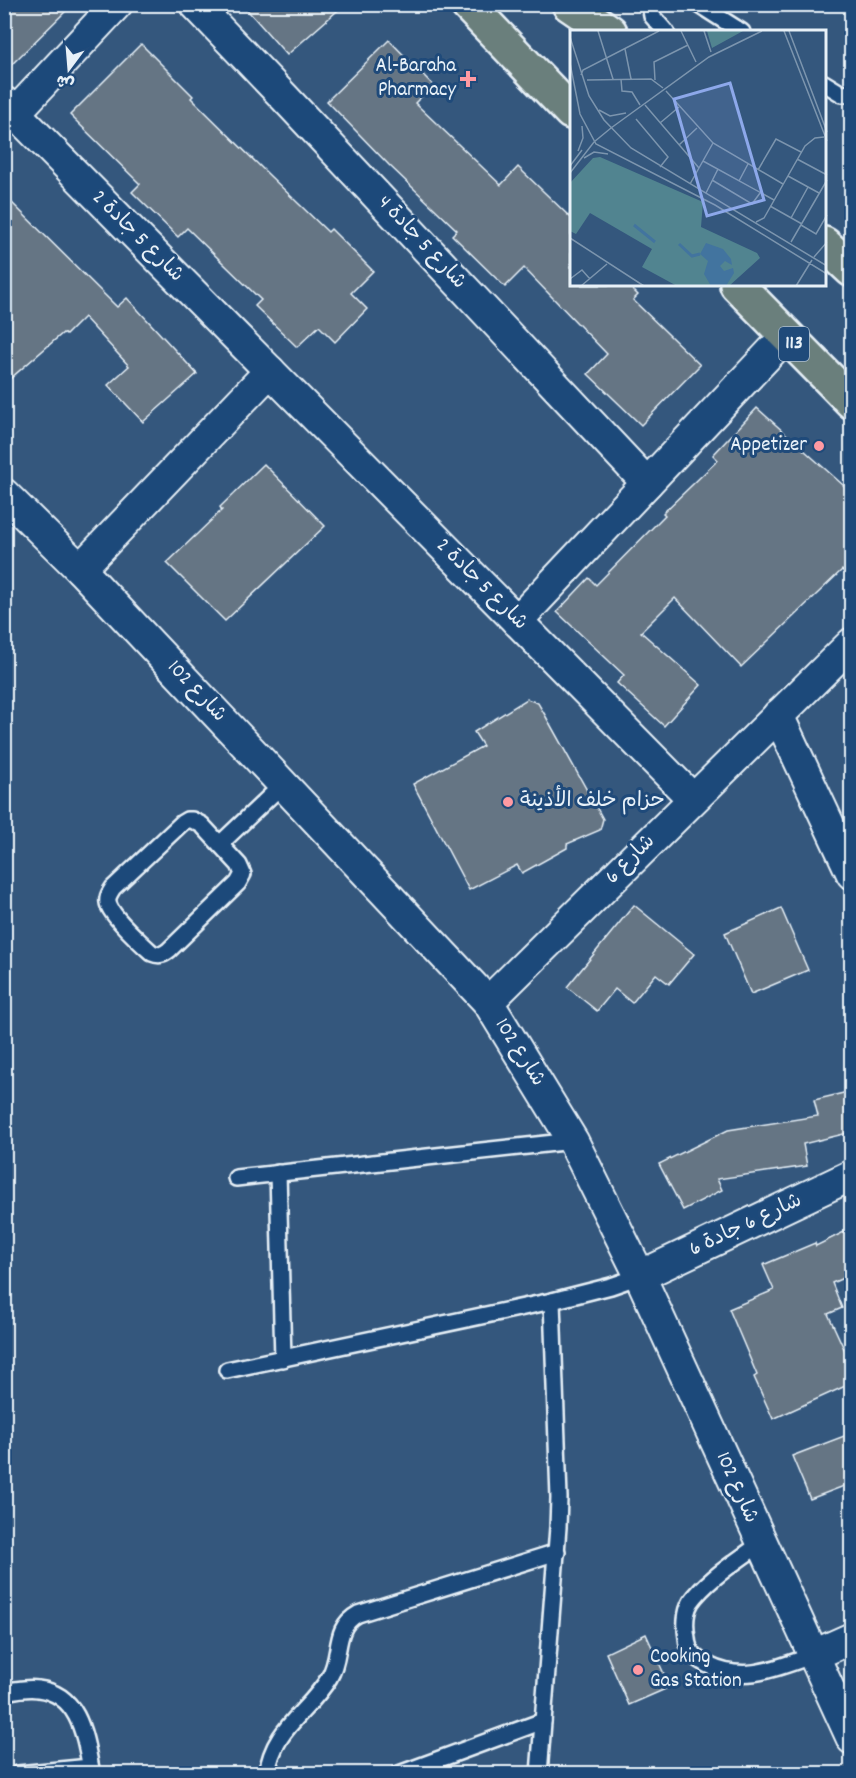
<svg xmlns="http://www.w3.org/2000/svg" width="856" height="1778" font-family="Dekko,'Playpen Sans Arabic',sans-serif">
	<style>
		.building { fill: #657584; stroke: #e8f1f8; stroke-width: 1.5 }
		.lines { fill: none; stroke-linecap: round; stroke-linejoin: round }
		.service-casing { stroke: #e8f1f8; stroke-width: 20 }
		.minor-casing { stroke: #e8f1f8; stroke-width: 34 }
		.primary-casing { stroke: #e8f1f8; stroke-width: 38 }
		.service { stroke: #1f4a7a; stroke-width: 15 }
		.minor { stroke: #1f4a7a; stroke-width: 30 }
		.primary { stroke: #6b7f7c; stroke-width: 33 }
		.poi-dot { fill: #ff9aa2; stroke: #1f4a7a; stroke-width: 2 }
		.labels { text-anchor: middle; dominant-baseline: central; stroke-width: 6; stroke-linejoin: round; paint-order: stroke }
		.shield { fill: #1f4a7a; stroke: #acbfd2; stroke-width: 1.5 }
		.shield-label { font-size: 20px; font-weight: bold; fill: #e8f1f8 }
		.poi-label { font-size: 21px; fill: #e8f1f8; stroke: #1f4a7a; text-anchor: end }
		.street-label { font-size: 21px; fill: #e8f1f8; stroke: #1f4a7a }
		.inset-river { fill: none; stroke: #42749f; stroke-width: 3 }
		.inset-road { fill: none; stroke: #7c95ae; stroke-width: 1.5 }
		.view { fill: #8da8ea; fill-opacity: 0.15; stroke: #8da8ea; stroke-width: 3 }
		.inset-edge { fill: none; stroke: #e8f1f8; stroke-width: 3 }
	</style>
	<rect width="100%" height="100%" fill="#34577d"/>
	<filter id="ink" filterUnits="userSpaceOnUse"><feTurbulence type="fractalNoise" baseFrequency=".0167" numOctaves="2"/><feDisplacementMap in="SourceGraphic" scale="12" xChannelSelector="R" yChannelSelector="G"/><feConvolveMatrix kernelMatrix="1 2 1 2 8 2 1 2 1" color-interpolation-filters="sRGB"/></filter>
	<g filter="url(#ink)">
		<g class="building">
			<path d="M4,4h69l-69,68z"/>
			<path d="M242,4h103l-58,51z"/>
			<path d="M389,40l44,45 -18,18 86,82 17,-18 53,51v67h57l10,10 -5,5 67,65 -59,60 -53,-51 19,-20 -83,-86 -19,19 -53,-52 5,-5 -68,-65 -62,-64z"/>
			<path d="M141,44l52,52 -2,2 79,78 58,56 3,-3 42,42 -22,22 16,16 -32,33 -16,-16 -22,21 -42,-41 6,-6 -74,-72 -9,9 -46,-45 8,-8 -70,-69z"/>
			<path d="M4,195l113,112 10,-9 70,76 -54,48 -35,-37 21,-19 -45,-49 -18,18 -3,-2 -59,51z"/>
			<path d="M757,408l95,85v87l-10,-10 -101,97 -66,-69 -34,34 60,53 -37,41 -47,-43 7,-8 -67,-63 32,-34 7,7 69,-70 -2,-2 55,-53 -5,-5z"/>
			<path d="M264,464l61,62 -100,95 -58,-58 55,-53 -2,-3z"/>
			<path d="M527,699l11,4 7,12 58,104 -3,11 -33,14v4l-45,25 -5,-8 -48,25 -56,-106 70,-38 -9,-14z"/>
			<path d="M634,905l60,49 -25,30 -13,-10 -24,29 -17,-14 -18,22 -30,-24z"/>
			<path d="M781,908l27,62 -57,24 -26,-61z"/>
			<path d="M852,1091v41l-49,12 4,22 -90,13 5,11 -39,20 -24,-46 69,-34 90,-14 -4,-16z"/>
			<path d="M852,1228v46l-20,9 10,25 -14,6 24,52v17l-79,36 -19,-42 3,-2 -28,-66 45,-19 -11,-25 52,-22 1,3z"/>
			<path d="M852,1433v50l-42,16 -18,-43z"/>
			<path d="M646,1634l24,53 -41,18 -23,-52z"/>
		</g>
		<g class="lines">
			<g class="service-casing">
				<g id="service">
					<path d="M650,4l2,12 14,16"/>
					<path d="M698,4l44,28"/>
					<path d="M824,83l18,11 10,-1"/>
					<path d="M187,820h5l10,5 37,40 4,9 -5,9 -69,67c-6,5 -10,6 -17,3 -10,-9 -38,-35 -43,-47 -3,-7 0,-12 4,-18l69,-65z"/>
					<path d="M220,844l63,-60"/>
					<path d="M278,1173l5,186"/>
					<path d="M236,1178l337,-37"/>
					<path d="M227,1370l325,-69 59,-15 29,-10"/>
					<path d="M761,1543c-22,17 -54,36 -70,59 -6,10 -6,25 -4,36 1,15 9,21 21,27 37,19 70,2 106,-10"/>
					<path d="M4,1692c11,-2 23,-5 34,-3 43,5 47,50 54,85"/>
					<path d="M18,1774l72,-7"/>
					<path d="M267,1774c6,-46 41,-61 62,-96 14,-23 3,-50 29,-64l199,-62"/>
					<path d="M399,1774l144,-53"/>
					<path d="M539,1774l19,-247 1,-29 -7,-197"/>
				</g>
			</g>
			<g class="minor-casing">
				<g id="minor">
					<path d="M195,4l90,94 362,385"/>
					<path d="M4,102l689,697"/>
					<path d="M15,113l102,-109"/>
					<path d="M4,494l76,75 408,433 85,139 67,135 212,463"/>
					<path d="M80,569l190,-198"/>
					<path d="M517,621l269,-285"/>
					<path d="M778,715l74,159"/>
					<path d="M488,1002l364,-359"/>
					<path d="M640,1276l212,-101"/>
					<path d="M814,1655l38,-17"/>
				</g>
			</g>
			<g class="primary-casing">
				<g id="primary">
					<path d="M467,4l104,108"/>
					<path d="M569,4l41,28"/>
					<path d="M824,244l28,26"/>
					<path d="M737,285l115,117"/>
				</g>
			</g>
			<use href="#service" class="service"/>
			<use href="#minor" class="minor"/>
			<use href="#primary" class="primary"/>
		</g>
	</g>
	<g class="poi-dot">
		<path d="M465 70h6v6h6v6h-6v6h-6v-6h-6v-6h6z"/>
		<circle cx="819" cy="446" r="6"/>
		<circle cx="508" cy="802" r="6"/>
		<circle cx="638" cy="1670" r="6"/>
	</g>
	<g class="labels">
		<rect class="shield" x="779" y="327" width="30" height="34" rx="4.5"/>
		<g class="shield-label">
			<text x="794" y="344">113</text>
		</g>
		<g class="poi-label">
			<text x="456" y="67">Al-Baraha<tspan x="456" dy="24">Pharmacy</tspan></text>
			<text x="807" y="446">Appetizer</text>
			<text x="520" y="802" text-anchor="start">حزام خلف الأذينة</text>
			<text x="650" y="1658" text-anchor="start">Cooking<tspan x="650" dy="24">Gas Station</tspan></text>
		</g>
		<g class="street-label">
			<text transform="translate(137 237) rotate(45)">شارع 5 جادة 2</text>
			<text transform="translate(421 243) rotate(47)">شارع 5 جادة 4</text>
			<text transform="translate(481 585) rotate(45)">شارع 5 جادة 2</text>
			<text transform="translate(196 692) rotate(47)">شارع 102</text>
			<text transform="translate(631 860) rotate(-45)">شارع 6</text>
			<text transform="translate(519 1053) rotate(58)">شارع 102</text>
			<text transform="translate(746 1226) rotate(-25)">شارع 6 جادة 6</text>
			<text transform="translate(736 1488) rotate(66)">شارع 102</text>
		</g>
	</g>
	<g transform="translate(570 30)">
		<rect width="256" height="256" fill="#34577d"/>
		<path d="M137,1h36l-31,17zM30,127l103,45 -2,25 56,26 3,5 -31,28h-52l-35,-19 10,-18 -62,-36 -14,21 -6,-3v-48l23,-25z" fill="#518490"/>
		<path d="M136,213l17,6 8,10 1,6 -7,-4 -5,5 4,5 9,-3 1,5 -8,13h-15l-7,-12 4,-13 -8,-7z" fill="#42749f"/>
		<path class="inset-river" d="M64,195l21,17M109,214l13,12 8,-2"/>
		<path class="inset-road" d="M28,1l15,48M111,1l15,31M134,1l7,21M214,1l43,110M219,1l38,101M0,7l19,59 15,24 27,28 196,118M55,19l6,30M0,33l10,51 16,30 119,61 112,69M11,45l2,-5 76,-39M51,49l1,12 10,1 8,13M17,50l64,-1 12,9M85,50l-1,-18 34,-17M96,61l47,52 70,41M75,75l54,63M29,80l11,6 16,-3M66,89l32,38 -8,10M90,93l19,-16M109,115l18,-17M8,121l5,-13 -1,-12M14,128l10,-6 14,2M227,129l30,16M133,131l71,39M0,136l12,-16M188,140l18,-31 25,13M0,143l24,-31 17,-14 98,-71 53,-26M218,146l31,17M142,150l40,24 8,-11M169,151l9,-17M120,154l23,-41M136,163l12,-24M200,176l32,18M221,188l17,-31M186,192l8,-4 41,-72 10,-8 9,-1M231,195l15,9 11,-19M0,208l74,48M221,212l36,-62M244,227l13,-15M0,249l12,-9 8,9M11,256l26,-22M226,256l16,-26"/>
		<path class="view" d="M160,53l34,117 -57,16 -33,-117z"/>
		<rect width="256" height="256" class="inset-edge"/>
	</g>
	<rect width="856" height="1778" fill="none" stroke="#1f4a7a" stroke-width="24"/>
	<rect x="12" y="12" width="832" height="1754" fill="none" stroke="#e8f1f8" stroke-width="2" filter="url(#ink)"/>
	<g transform="translate(69 69) rotate(196)" stroke="#1f4a7a" stroke-width="4.5" paint-order="stroke">
	<path d="M0-4.5L10 22L0 15L-10 22Z" fill="#e8f1f8"/>
	<text y="-9" font-size="16" font-weight="bold" text-anchor="middle" fill="#e8f1f8">ش</text>
	</g>
</svg>
